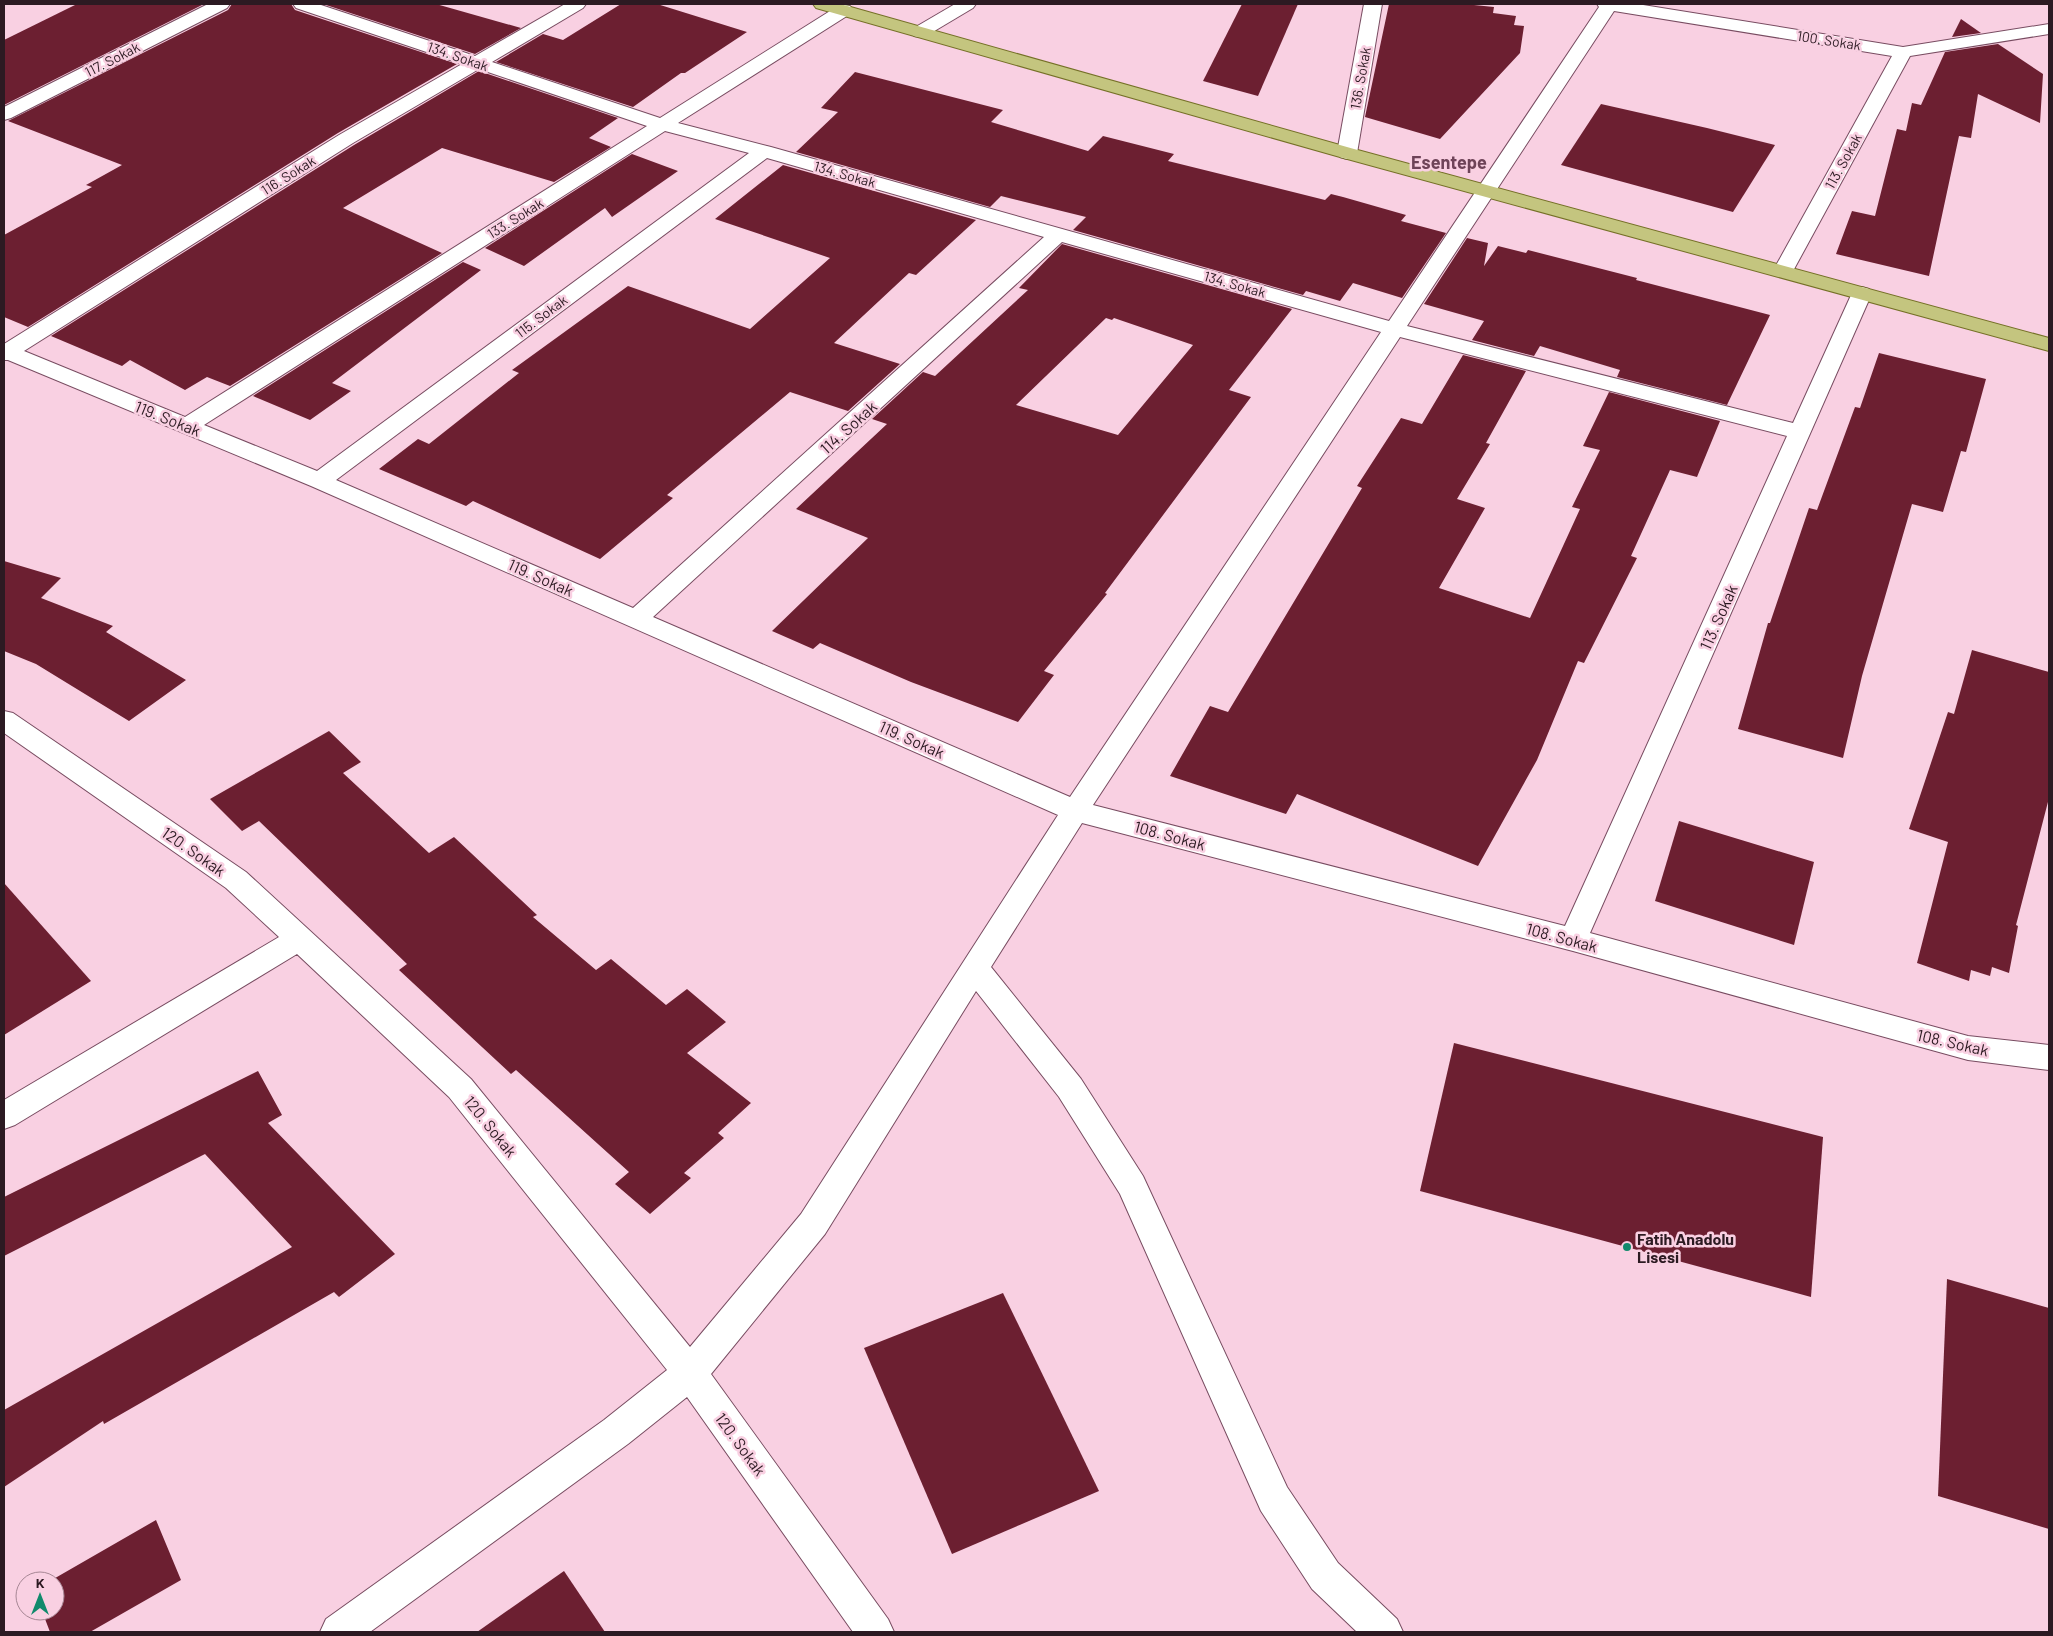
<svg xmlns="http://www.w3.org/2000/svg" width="2053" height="1636" font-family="Barlow,sans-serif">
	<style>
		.building { fill: #6c1f31; fill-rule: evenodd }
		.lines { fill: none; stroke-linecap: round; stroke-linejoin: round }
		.minor-casing { stroke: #784c61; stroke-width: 2 }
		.major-casing { stroke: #757027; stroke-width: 2 }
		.minor { fill: #fff; fill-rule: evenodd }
		.major { fill: #c4c57f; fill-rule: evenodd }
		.poi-dot { fill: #118a6c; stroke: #f9d0e2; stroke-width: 2 }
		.labels { text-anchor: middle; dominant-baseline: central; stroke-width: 5; stroke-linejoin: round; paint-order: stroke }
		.far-street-label { font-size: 14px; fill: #2c1a22; stroke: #f9d0e2 }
		.street-label { font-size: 16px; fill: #2c1a22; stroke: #f9d0e2 }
		.poi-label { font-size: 16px; font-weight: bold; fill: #2c1a22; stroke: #f9d0e2; text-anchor: start }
		.far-district-label { font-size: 18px; font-weight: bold; fill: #6e4358; stroke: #f9d0e2 }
	</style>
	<rect width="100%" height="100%" fill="#f9d0e2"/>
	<g class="building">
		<path d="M77,4h127l-200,101v-65z"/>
		<path d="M232,4h59l4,6 162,54 -119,69 -310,194 -24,-10v-82l88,-48 -6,-2 36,-20 -114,-44 220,-111z"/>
		<path d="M323,4h113l85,24 -46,26z"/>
		<path d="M621,4h36l90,28 -62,41h-4l-48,34 -137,-45 47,-28 20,6z"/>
		<path d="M1242,4h56l-40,92 -55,-15z"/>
		<path d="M1389,4h75l30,3 -1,6 23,3 -2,9 10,1 -4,27 -80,86 -75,-22z"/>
		<path d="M1961,19l20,14 -29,4z"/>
		<path d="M1998,44l45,30 -3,49 -62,-29 -7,44 -12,-2 -30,140 -93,-22 16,-43 23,5 22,-87 9,2 6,-28 9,2 24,-53z"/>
		<path d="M479,71l139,47 -29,20 22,9 -57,35 -112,-34 -99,60 99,45 -212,133 -23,-9 -22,13 -55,-30 -8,6 -71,-30 303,-191z"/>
		<path d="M855,72l148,38 -12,12 97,29 15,-15 71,18 -6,7 157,39 6,-6 12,3 63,18 -5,6 45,12 -44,65 -49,-15 -13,18 -34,-10 -3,4 -230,-65 13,-13 -85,-21 -11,11 -194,-55 42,-40 -17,-4z"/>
		<path d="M1601,104l106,24 68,17 -42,67 -172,-47z"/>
		<path d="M632,154l46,17 -66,46 -7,-9 -81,58 -39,-18z"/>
		<path d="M783,165l193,55 -60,55 -7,-2 -75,70 66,21 -52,47 -58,-19 -123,103 6,3 -73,61 -127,-58 -7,5 -87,-37 39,-30 11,5 90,-71 -7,-3 116,-84 122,43 80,-71 -115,-39z"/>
		<path d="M1467,238l21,5 -4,23 14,-20 28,7 2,-3 109,28 -1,2 134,35 -43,90 -110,-28 3,-7 -80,-24 -6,10 -62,-16 12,-19 -60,-17z"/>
		<path d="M1062,244l230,65 -63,81 22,7 -146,196 2,1 -63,77 10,4 -36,47 -107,-40 -91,-39 -7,6 -41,-18 96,-93 -72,-29 91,-85 -15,-5 51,-47 12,4 93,-86 -9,-2zM1106,318l6,2 2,-2 79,27 -75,90 -102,-30z"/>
		<path d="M463,262l18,8 -149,113 19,8 -41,29 -57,-24z"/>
		<path d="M1879,353l107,26 -20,73 -5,-1 -18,61 -31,-8 -50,172 -19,82 -105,-29 30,-106h2l39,-115 8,2 38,-103 5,1z"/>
		<path d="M1463,355l63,16 -40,72 4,1 -33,55 28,9 -46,80 91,30 50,-109 -8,-2 28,-57 -17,-4 26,-54 111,29 -23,56 -27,-7 -39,86 6,2 -53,105 -6,-2 -41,99 -59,106 -181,-72 -11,20 -116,-38 40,-70 18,6 134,-224 -5,-2 44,-68 21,6z"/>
		<path d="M4,561l57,17 -20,20 72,28 -7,6 80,48 -57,41 -93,-57 -32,-13z"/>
		<path d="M1972,650l77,22v126l-33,127 2,1 -9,47 -17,-6 -2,9 -19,-6 -2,11 -52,-18 31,-121 -39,-13 39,-117 6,2z"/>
		<path d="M329,731l32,31 -18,11 86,80 25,-16 83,78 -4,2 63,53 15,-11 55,46 21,-16 39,33 -39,31 64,50 -33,30 6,5 -40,35 7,5 -41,36 -35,-30 14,-12 -113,-102 -5,4 -112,-104 8,-6 -148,-143 -17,10 -32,-32z"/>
		<path d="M1679,821l135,41 -20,83 -139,-44z"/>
		<path d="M4,883l87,98 -87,54z"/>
		<path d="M1454,1043l369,94 -12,160 -391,-106z"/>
		<path d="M258,1071l24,44 -14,8 127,131 -56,43 -5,-5 -230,132 -1,-3 -99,66v-77l288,-163 -87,-93 -201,102v-59z"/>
		<path d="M1947,1279l102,29v221l-111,-33z"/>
		<path d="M1003,1293l96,198 -147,63 -88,-206z"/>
		<path d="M156,1520l25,60 -91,52h-40l-8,-21h13v-30h-5z"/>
		<path d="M564,1571l41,61h-128z"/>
	</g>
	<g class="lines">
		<g class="minor-casing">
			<g id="minor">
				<path d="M208,4h22l-3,4 -216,110 -7,2v-13z"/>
				<path d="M293,4h25l157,52 90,-52h21l-3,4 -91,54 168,56 178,-112 6,-1 6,1 3,4 -3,4 -172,109 93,24 618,174 210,-314 -2,-3h40l266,43 146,-23v10l-139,22 -117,215 -3,4 -7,2 -7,-2 -3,-4 119,-215 -278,-45 -207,315 386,97 59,-130 3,-4 7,-2 7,2 3,4 -282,640 378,103 81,9v25l-81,-10 -395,-109 -491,-128 -91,144 90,112 62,97 144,311 51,76 59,56 6,13h-46l-45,-43 -51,-78 -141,-317 -61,-97 -83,-106 -151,243 -114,140 177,245 6,13h-41l-166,-235 -59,47 -258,188h-50l6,-13 278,-199 63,-50 -218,-273 -152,-143 -282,171 -11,4v-29l275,-163 -53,-49 -222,-155v-22l9,2 233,159 225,207 219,268 111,-133 257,-399 -747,-329 -303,-126h-4v-16l335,-209 123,-71 -166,-56zM479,69l168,57 -462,291 -161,-66 329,-208zM665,131l84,22 -432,318 -113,-46zM767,158l277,79 -411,371 -297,-128zM1062,242l319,90 -311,465 -417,-180zM1400,337l387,99 -222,490 -472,-121z"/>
				<path d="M955,4h21l-3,4 -47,28 -6,1 -6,-1 -3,-4 3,-4z"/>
				<path d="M1364,4h18l-25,149 -3,4 -7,2 -7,-2 -3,-4z"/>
			</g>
		</g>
		<g class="major-casing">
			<path id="major" d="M813,4h27l514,145 695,189v13l-709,-194 -524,-149z"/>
		</g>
		<use href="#minor" class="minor"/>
		<use href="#major" class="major"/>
	</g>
	<circle class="poi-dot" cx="1627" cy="1247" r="5"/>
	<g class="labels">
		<g class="far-street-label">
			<text transform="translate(1829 40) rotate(9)">100. Sokak</text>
			<text transform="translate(458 56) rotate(19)">134. Sokak</text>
			<text transform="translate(112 59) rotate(-27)">117. Sokak</text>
			<text transform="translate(1360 78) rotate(-80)">136. Sokak</text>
			<text transform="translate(1843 161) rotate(-61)">113. Sokak</text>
			<text transform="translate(845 174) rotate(16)">134. Sokak</text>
			<text transform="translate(288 175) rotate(-32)">116. Sokak</text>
			<text transform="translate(515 218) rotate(-32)">133. Sokak</text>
			<text transform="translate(1235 284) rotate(16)">134. Sokak</text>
			<text transform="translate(541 316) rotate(-37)">115. Sokak</text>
		</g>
		<g class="street-label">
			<text transform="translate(168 418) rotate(22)">119. Sokak</text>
			<text transform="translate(848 427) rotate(-42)">114. Sokak</text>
			<text transform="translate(541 577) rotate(24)">119. Sokak</text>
			<text transform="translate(1718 617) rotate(-66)">113. Sokak</text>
			<text transform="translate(912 739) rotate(24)">119. Sokak</text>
			<text transform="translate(1170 835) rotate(15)">108. Sokak</text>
			<text transform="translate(194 851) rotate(35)">120. Sokak</text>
			<text transform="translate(1562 937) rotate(15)">108. Sokak</text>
			<text transform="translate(1953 1042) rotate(13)">108. Sokak</text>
			<text transform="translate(491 1126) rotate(51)">120. Sokak</text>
			<text transform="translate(741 1444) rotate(54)">120. Sokak</text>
		</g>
		<g class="poi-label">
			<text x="1637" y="1238">Fatih Anadolu<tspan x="1637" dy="18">Lisesi</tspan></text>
		</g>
		<g class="far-district-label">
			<text x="1449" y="162">Esentepe</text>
		</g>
	</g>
	<rect width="2053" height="1636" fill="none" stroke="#2c1a22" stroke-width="10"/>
	<g transform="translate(40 1596)"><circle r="24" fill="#f9d0e2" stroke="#a78795"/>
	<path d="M0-4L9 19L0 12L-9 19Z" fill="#118a6c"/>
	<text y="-8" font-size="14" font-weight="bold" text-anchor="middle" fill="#2c1a22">K</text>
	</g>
</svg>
